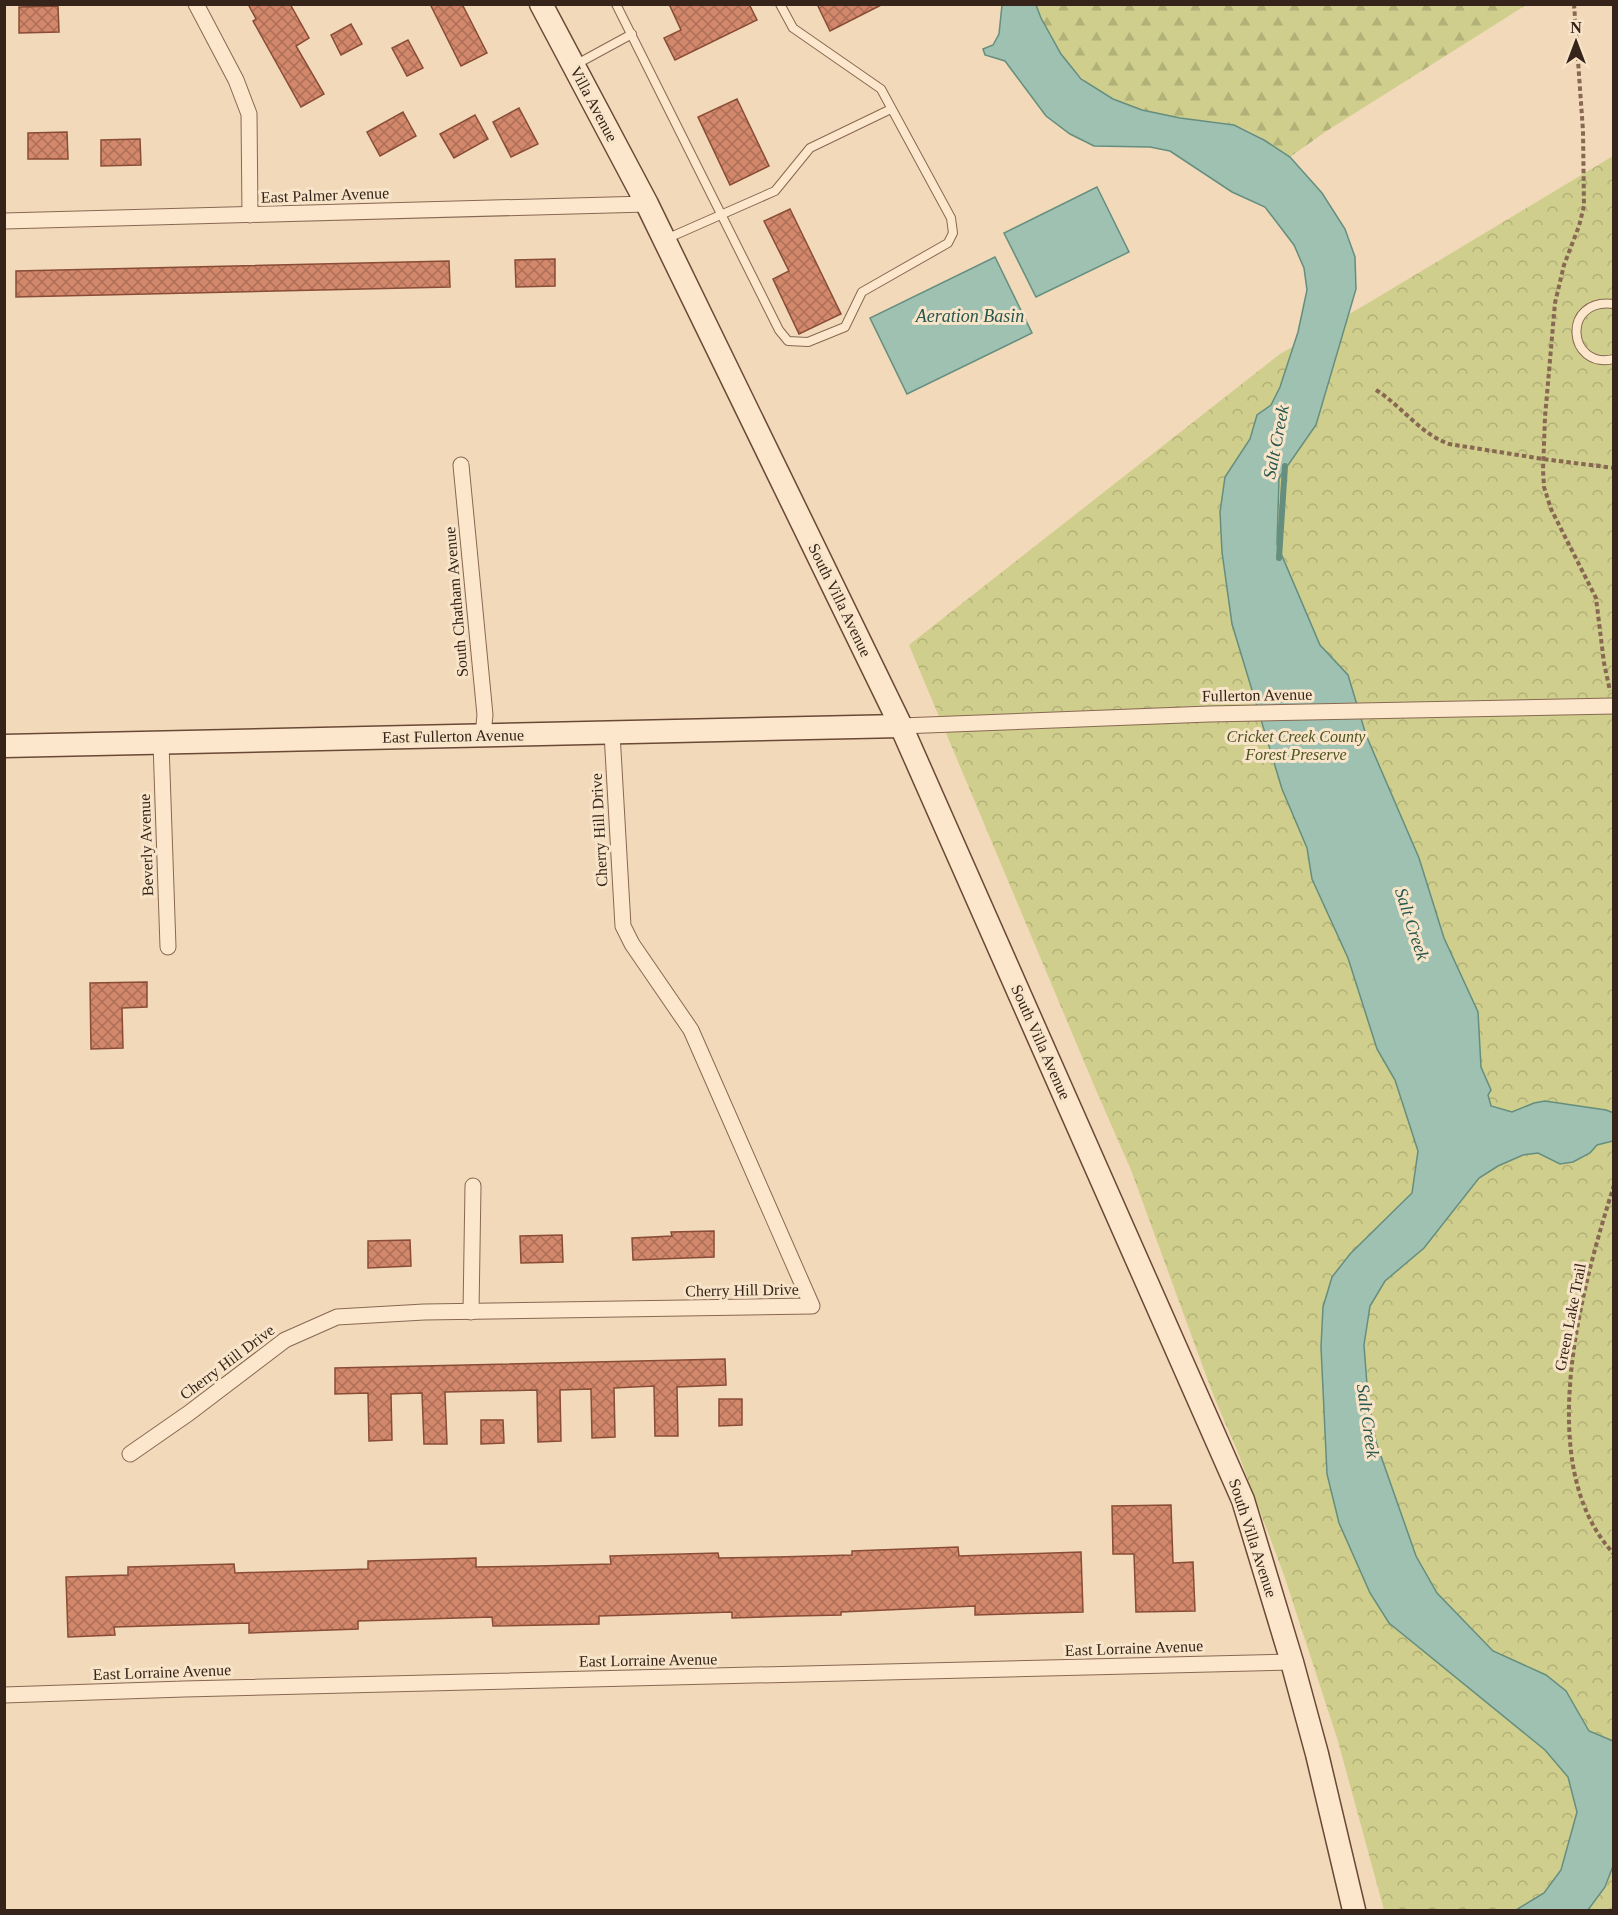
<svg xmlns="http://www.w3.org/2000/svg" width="1618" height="1915" font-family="Georgia,serif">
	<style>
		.forest { fill: url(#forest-firs) }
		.park { fill: url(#park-crowns) }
		.water { fill: #9ec1b2; stroke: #658e7f; stroke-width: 1.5 }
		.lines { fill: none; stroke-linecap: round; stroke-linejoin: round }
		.stream { stroke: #658e7f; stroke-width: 6 }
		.building { fill: url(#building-cross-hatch); stroke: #894c36; stroke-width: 1.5 }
		.lane-casing { stroke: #886852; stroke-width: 10 }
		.street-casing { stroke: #886852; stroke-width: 17 }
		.secondary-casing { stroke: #6a4936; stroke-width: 25 }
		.path { stroke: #886852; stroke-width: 4; stroke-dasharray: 4.5 3; stroke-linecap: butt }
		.lane { stroke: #fce7cc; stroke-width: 8 }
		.street { stroke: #fce7cc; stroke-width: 15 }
		.secondary { stroke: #fce7cc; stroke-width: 22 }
		.labels { text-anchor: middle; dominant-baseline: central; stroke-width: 6; stroke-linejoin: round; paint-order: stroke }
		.street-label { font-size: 16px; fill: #362319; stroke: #f8e4c9 }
		.park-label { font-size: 16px; font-style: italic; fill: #4d541e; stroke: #f8e4c9 }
		.water-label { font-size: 18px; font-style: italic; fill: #27574e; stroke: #f8e4c9 }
	</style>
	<defs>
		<pattern id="forest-firs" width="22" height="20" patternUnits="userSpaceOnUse" patternTransform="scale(1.5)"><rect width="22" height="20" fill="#cfce8c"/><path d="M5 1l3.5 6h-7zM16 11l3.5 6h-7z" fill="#b2b178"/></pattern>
		<pattern id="park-crowns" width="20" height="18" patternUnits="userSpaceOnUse" patternTransform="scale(1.5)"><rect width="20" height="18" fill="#cfce8c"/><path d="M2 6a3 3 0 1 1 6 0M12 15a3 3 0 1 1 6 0" fill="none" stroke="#b2b178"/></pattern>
		<pattern id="building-cross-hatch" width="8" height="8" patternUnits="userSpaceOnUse" patternTransform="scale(1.5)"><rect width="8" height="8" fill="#d3886b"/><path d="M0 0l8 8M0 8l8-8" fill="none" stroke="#ac6f57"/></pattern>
	</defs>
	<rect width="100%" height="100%" fill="#f1d9b9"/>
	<path class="forest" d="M1036,5h490l-201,127 -35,25c-17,-12 -36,-26 -56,-32 -17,-5 -37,-4 -55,-7 -75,-14 -116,-39 -143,-113z"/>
	<path class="park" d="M1613,156v1754h-229l-46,-169 -54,-166 -47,-125 -23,-53 -83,-227 -35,-80 -187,-445 371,-291 90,-52z"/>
	<g class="water">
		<path d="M1002,5h34l5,13 20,36 20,25 32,20 29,11 38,8 54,7 30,15 26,17 32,36 23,36 10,28 1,32 -40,136 -37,53 -2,66 43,101 28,30 18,60 53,123 25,80 34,74 3,55 10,23 -3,5 3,11 21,6 22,-9 11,-2 61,9 8,3 -1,28 -16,4 -7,8 -17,9 -13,2 -22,-11 -15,2 -25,11 -19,12 -55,70 -39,33 -15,25 -6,39 4,53 8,44 40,114 21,37 56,58 53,24 20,16 23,40 24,10v125l-8,21 -17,23h-72l28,-17 17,-23 16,-58 -9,-35 -23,-27 -156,-127 -19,-30 -31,-70 -12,-49 -6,-127 2,-40 9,-30 18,-23 62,-61 6,-42 -23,-71 -18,-31 -29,-91 -36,-79 -5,-31 -25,-59 -50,-165 -10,-72 -2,-40 5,-35 25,-38 7,-24 14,-10 9,-18 18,-55 9,-42 -3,-22 -10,-23 -29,-38 -33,-15 -62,-41 -20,-4 -56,-1 -24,-12 -24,-18 -41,-55 -20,-6 -2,-6 10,-4 6,-11z"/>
		<path d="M1097,187l32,65 -93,45 -32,-64z"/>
		<path d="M995,257l37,76 -125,61 -37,-76z"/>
	</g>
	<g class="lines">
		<path class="stream" d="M1279,558l6,-92"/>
	</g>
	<g class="building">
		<path d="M248,4h42l19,34 -13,8 28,48 -23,13 -48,-86 3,-2z"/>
		<path d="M430,4h32l25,49 -26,13z"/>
		<path d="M669,4h80l8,16 -82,40 -11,-22 17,-8z"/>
		<path d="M817,4h66l-53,27z"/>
		<path d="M58,6l1,26 -40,1v-26z"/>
		<path d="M351,24l11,20 -21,11 -10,-20z"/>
		<path d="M408,40l15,28 -16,8 -15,-28z"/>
		<path d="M737,99l32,67 -39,19 -32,-68z"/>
		<path d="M519,108l19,36 -27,13 -18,-35z"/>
		<path d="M403,112l13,24 -36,20 -13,-24z"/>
		<path d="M475,115l13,24 -34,19 -14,-24z"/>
		<path d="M67,132l1,27h-40v-26z"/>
		<path d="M140,139l1,26 -40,1v-26z"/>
		<path d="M790,209l51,105 -42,20 -26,-55 16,-8 -25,-50z"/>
		<path d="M555,259v27l-39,1 -1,-27z"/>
		<path d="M449,261l1,26 -434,10v-26z"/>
		<path d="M147,982v25l-25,1 1,40 -32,1 -1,-66z"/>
		<path d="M714,1231v26l-81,3 -1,-22 40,-2 -1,-4z"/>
		<path d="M562,1235l1,27 -42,1 -1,-27z"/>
		<path d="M410,1240l1,26 -43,2v-27z"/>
		<path d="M725,1359l1,26 -49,2 1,49h-23l-1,-50 -40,2 1,49 -23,1 -1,-49 -31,1 1,51 -23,1 -1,-52 -92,2 2,52h-23l-2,-51 -31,1 1,46 -23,1 -1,-48 -33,1v-26z"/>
		<path d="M719,1399h23v26l-23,1z"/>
		<path d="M481,1420h22l1,23 -23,1z"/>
		<path d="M1171,1505l2,58 20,-1 2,49 -59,1 -2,-58h-21l-1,-48z"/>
		<path d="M958,1547l1,9 122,-4 2,60 -108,3v-9l-134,6v3l-47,1 -62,2v-6l-133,4v8l-106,2 -1,-9 -134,4v8l-109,4v-10l-135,4 1,8 -47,2 -2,-60 62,-2v-8l106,-3 1,9 133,-4v-8l108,-3v9l62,-1 73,-2 -1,-8 108,-3 1,5 58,-1 75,-2v-4z"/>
	</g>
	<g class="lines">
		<g class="lane-casing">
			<g id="lane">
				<path d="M616,4l163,326 9,11 20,1 37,-15 17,-35 86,-49 5,-10 -2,-15 -70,-129 -88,-61 -13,-24"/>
				<path d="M575,65l57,-31"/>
				<path d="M666,239l109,-48 35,-43 81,-39"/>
				<path d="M1614,304c-53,-7 -47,66 0,55"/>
			</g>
		</g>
		<g class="street-casing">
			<g id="street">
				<path d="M196,4l40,76 13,34 1,101"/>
				<path d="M4,221l643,-17"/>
				<path d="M461,465l24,250 -2,20"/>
				<path d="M901,726l308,-12 405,-8"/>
				<path d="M161,743l7,204"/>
				<path d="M471,1312l2,-126"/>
				<path d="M130,1454l59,-41 96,-73 52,-23 87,-5 388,-6 -121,-276 -59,-86 -9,-18 -11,-193"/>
				<path d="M4,1695l180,-6 1108,-27"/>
			</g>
		</g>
		<g class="secondary-casing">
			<g id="secondary">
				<path d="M541,4l106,200 254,522 342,774 49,162 25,92 37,156"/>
				<path d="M4,746l897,-20"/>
			</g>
		</g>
		<g class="path">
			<path d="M1574,4l9,127 1,75 -5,20 -15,39 -9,38 -10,114 -2,53 1,17 7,22 45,89 8,65 6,28"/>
			<path d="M1376,390c26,16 43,43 73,54l94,15 71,9"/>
			<path d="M1614,1185c-32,102 -83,280 0,369"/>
		</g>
		<use href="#lane" class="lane"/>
		<use href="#street" class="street"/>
		<use href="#secondary" class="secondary"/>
	</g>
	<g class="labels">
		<g class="street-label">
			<text transform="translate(594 104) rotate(62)">Villa Avenue</text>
			<text transform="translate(325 195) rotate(-2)">East Palmer Avenue</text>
			<text transform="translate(840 600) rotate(64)">South Villa Avenue</text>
			<text transform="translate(456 602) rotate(-95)">South Chatham Avenue</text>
			<text transform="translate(1257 695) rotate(-1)">Fullerton Avenue</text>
			<text transform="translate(453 736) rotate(-1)">East Fullerton Avenue</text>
			<text transform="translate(599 830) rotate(-93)">Cherry Hill Drive</text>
			<text transform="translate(146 845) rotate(-92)">Beverly Avenue</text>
			<text transform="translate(1041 1042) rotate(66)">South Villa Avenue</text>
			<text transform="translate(742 1290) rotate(-1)">Cherry Hill Drive</text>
			<text transform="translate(1570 1317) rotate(-79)">Green Lake Trail</text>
			<text transform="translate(227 1362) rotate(-37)">Cherry Hill Drive</text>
			<text transform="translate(1253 1538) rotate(72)">South Villa Avenue</text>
			<text transform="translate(1134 1648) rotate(-2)">East Lorraine Avenue</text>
			<text transform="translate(648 1660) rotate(-1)">East Lorraine Avenue</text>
			<text transform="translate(162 1672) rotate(-2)">East Lorraine Avenue</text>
		</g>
		<g class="park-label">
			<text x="1296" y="736">Cricket Creek County<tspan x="1296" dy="18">Forest Preserve</tspan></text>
		</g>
		<g class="water-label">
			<text x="970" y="316">Aeration Basin</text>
			<text transform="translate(1276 442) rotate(-79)">Salt Creek</text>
			<text transform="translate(1412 924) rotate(72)">Salt Creek</text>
			<text transform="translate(1368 1421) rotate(82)">Salt Creek</text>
		</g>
	</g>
	<rect width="1618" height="1915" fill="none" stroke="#362319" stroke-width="12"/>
	<g transform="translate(1576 42)" stroke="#f8e4c9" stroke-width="4.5" paint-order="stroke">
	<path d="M0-4.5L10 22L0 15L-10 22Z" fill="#362319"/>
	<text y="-9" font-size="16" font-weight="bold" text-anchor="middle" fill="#362319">N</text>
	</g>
</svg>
